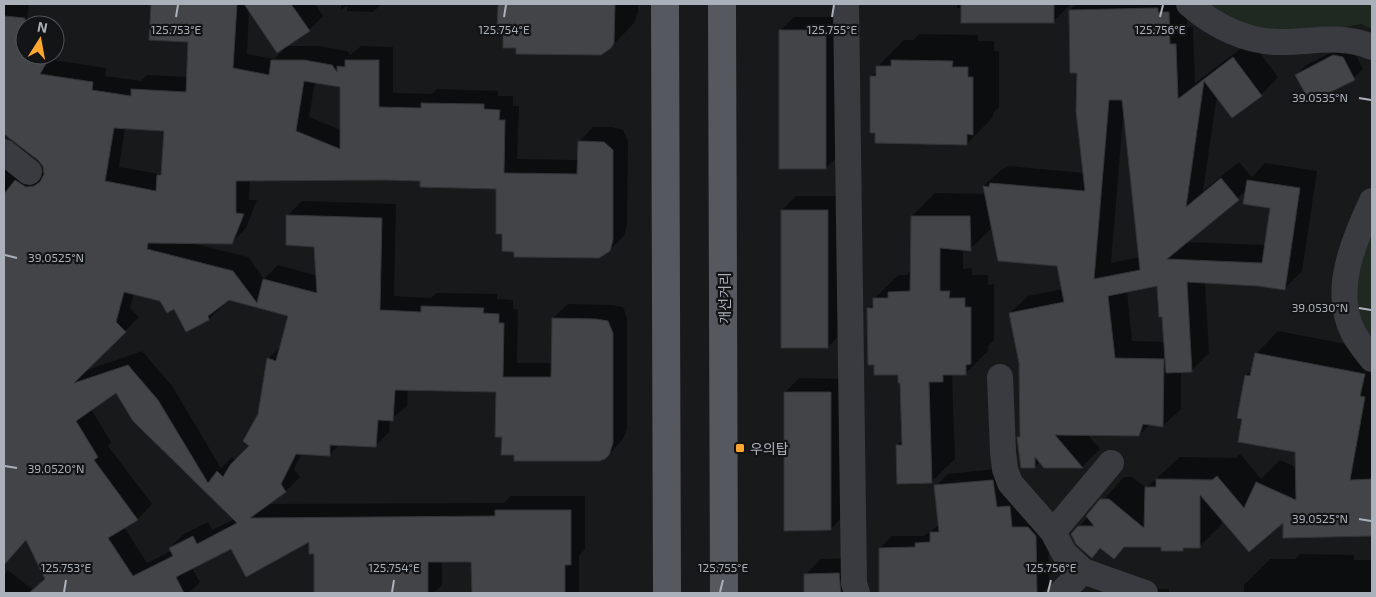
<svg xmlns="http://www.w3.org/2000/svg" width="1376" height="597" font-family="'Exo 2','Noto Sans KR',sans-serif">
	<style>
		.green { fill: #202921 }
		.shadow { fill: #0007; fill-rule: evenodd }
		.building { fill: #424448; stroke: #323337; fill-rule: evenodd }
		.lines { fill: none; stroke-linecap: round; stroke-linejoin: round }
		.minor { stroke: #393b40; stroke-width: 26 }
		.primary { stroke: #55585f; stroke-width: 28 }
		.ticks { fill: none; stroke: #aab1bb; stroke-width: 2 }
		.poi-dot { fill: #fca72f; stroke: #131416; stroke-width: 2 }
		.labels { text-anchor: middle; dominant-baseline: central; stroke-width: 4.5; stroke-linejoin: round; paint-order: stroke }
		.street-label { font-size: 14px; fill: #aab1bb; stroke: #131416 }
		.poi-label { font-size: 14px; fill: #aab1bb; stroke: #131416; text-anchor: start }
		.ticks-label { font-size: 12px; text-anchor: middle; fill: #aab1bb; stroke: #131416; stroke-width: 4.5; stroke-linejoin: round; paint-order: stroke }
	</style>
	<rect width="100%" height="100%" fill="#18191b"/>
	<g class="green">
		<path d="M1201,4h171v25l-11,-5 -44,8 -77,-3z"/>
		<path d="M1372,219v118l-13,-13 -4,-57z"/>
	</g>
	<g class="shadow">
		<path d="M4,4h25l-2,15 9,6h-11v30h30v-19l9,6 -11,18 53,8 -1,8 36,5 6,-6 41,2 2,-36 -39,-2 1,-35h163l8,12 -14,14 -24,16h34l28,5 3,4 11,-9 32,1v46l39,1 5,-5 61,2v5h15v10h6l-2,53 62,1v-18l14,-15h19l11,3 5,11 -1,84 -3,11 -15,14h-93l-13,-18 -5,-45 -77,-7 -171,-1 -1,21h8l-11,28 -15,15 -36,1 53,13 16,22 14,-14 39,11 -1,-30 -28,-31 14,-14 94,3 -2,92 37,2 6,-5 60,1v5l16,1v9l5,1 -1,53h36v-45l15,-14 43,1 12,2 4,11v110l-4,11 -14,15h-94l-12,-18 -6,-45 -89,-2 -1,17 -17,14 -1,12 -14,14 -35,-2 -11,11 -27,-2 -8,16 6,8 -14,14 -19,13 237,-1 7,-7h74v53l-6,7v37h-106v-32h-31v24l-9,8h-118v-41l-5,-12 -79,8 -39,20 8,14 -11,11h-185v-18l4,-5 25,20 13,-12 -19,-39 -23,25v-159l17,-15 -17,-12v-236l37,31h4l-1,-6 -5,-8 -32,-23h-3zM249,10l37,37 -12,12 -27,-5zM315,82l26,4v44l-32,-13zM125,127l41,2 -4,43 -2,2 -41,-7zM134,293l27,7 14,8 34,11 20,-20 61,16 -8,30 -14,14 -9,56 -8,31 -16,15 -3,-4 -11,11 -49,-82 -30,-35 -57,20 54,-54 -9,-9zM116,391l119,128 -23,11 -4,-8 -24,12 -14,14 1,3 -24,12 -23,-36 14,-8 14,-15 -44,-58 3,-4 -20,-33z"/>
		<path d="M341,4h41l-9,8 -26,-1v-5l-6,4z"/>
		<path d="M499,4h139v8l-4,11 -23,24h-94l-12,-17 -6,-1z"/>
		<path d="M957,4h114l-18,18 -96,-14z"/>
		<path d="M1076,4h110l1,23h6l2,56 56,-42 27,36 -17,18h-44l-14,96 36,-29 13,15 13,-14 52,8 -15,100 -17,17 -27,-4 -53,-2 4,71 -17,17 -11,1v38l-18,17 -13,-2 -11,11 -52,-1 13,15 -17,17 -38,1 -5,-6 -5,6 -16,-29 2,-3 -1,-72 -10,-50 18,-17 35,-7 -5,-24 -65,-38 -23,22h-7v20l9,-1v7h16v10l6,-1v56l-6,6v5l-23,23h-13l3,85 -24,23 -34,-37 6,-5 -2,-59 -32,-73 6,-6v-4l23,-23h9l4,-5 1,-54 23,-23 51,1 -2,-8 18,-17 7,-3 75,7 -6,-102 -8,-61zM1123,117l17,140 -29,6zM1246,191l25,16 -6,38 -80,-3zM1158,285l7,57 -33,-1 -5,-50z"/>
		<path d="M794,17h46v137l-14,14 -46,-137z"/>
		<path d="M919,34l59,1v6h16v10h5v56l-6,6v4l-26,27 -96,-68 6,-5v-4l27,-27h9z"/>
		<path d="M1344,46l8,1 11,22 -9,9 -57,-3 9,-10z"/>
		<path d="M796,196h46v137l-14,14 -46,-137z"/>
		<path d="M1278,331l94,18v185l-88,3v-17l-62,-1v5l-23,23 -13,-1 -3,4 -21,-4h-37l-11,12 -13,-11 -9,9 -13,-29 45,-50h8l14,11 34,-31 56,1 4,-4 21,25 19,-19 17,8 -1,-17 -52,-33 2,-43 7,-6 3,-15zM1167,478l52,1v2h-52z"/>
		<path d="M799,378l45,1v136l-13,14 -46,-137z"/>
		<path d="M1005,468l43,55 1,63 -7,7h-162v-45l12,-12h32l15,-11 -3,-39 12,-12z"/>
		<path d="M1300,554l54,1v5h18v33h-128v-8l26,-26h25z"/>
		<path d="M854,558l3,35h-52v-18l16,-16z"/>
		<path d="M1142,589h27v4h-31z"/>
	</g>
	<g class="building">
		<path d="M151,4h86l-4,64 36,7 2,-15h33l28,5 5,7v-6l8,1v-7h34v47l42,1v-5l63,1v5l16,1 -1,10h6l-1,53 73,1 1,-33 26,1 9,8v90l-3,11 -11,7 -85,-1v-5l-12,-1v-17h-6v-45l-76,-2v-6l-34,-1 -150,1v32l8,1 -12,30 -84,-1 -1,6 86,22 24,32 6,-24 54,14 -3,-46 -28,-2v-30l96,3 -2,92 41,2v-6l63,2 -1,5 16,1v9h5l-1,54h48l1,-59 44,1 12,2 5,12v110l-4,12 -4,4 -6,2h-85v-6h-13l1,-18h-7l1,-45 -101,-2 -2,31 -15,-1 -2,27 -46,-2v11l-34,-2 -15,30 5,8 -36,26 245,-2v-6h76v55h-6v28h-93l-1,-31h-43v31h-114v-39h-5v-12l-63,35 -15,-28 -55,28 8,16h-155l16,-14 -19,-39 -22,25v-371l11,-14 11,7 8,-1 6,-4 4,-8 -1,-8 -5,-6 -34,-26v-118l21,2v37h26l-11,19 53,8 -1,8 39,6v-7l55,3 2,-50 -39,-2zM304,81l36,6v62l-44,-18zM114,128l50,3 -3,44h-4l-1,16 -51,-10zM124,292l36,9 7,12 7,-4 12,23 23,-12 -1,-4 21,-16 59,16 -12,45 -9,-3 -9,56 -15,27 6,5 -19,19 -7,12 -6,-6 -9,12 -50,-83 -30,-35 -54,18 52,-51 -10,-10zM116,393l17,28 104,102 -40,21 -4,-8 -24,12 4,8 -40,20 -25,-38 30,-18 -44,-60 4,-3 -22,-36z"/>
		<path d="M244,4h47l19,27 -33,22z"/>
		<path d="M498,4h117l-1,39 -3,5 -10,7 -85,-1v-6h-13v-17l-6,-1z"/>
		<rect x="961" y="4" width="93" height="19"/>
		<path d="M1158,8v4h11l1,32h6l2,55 55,-42 29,39 -30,22 -28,-37 -18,126 35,-29 18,22 -72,59 95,4 8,-55 -27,-4 4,-24 53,8 -15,102 -27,-4 -71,-4 5,90 -26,1 -4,-56h-3l-2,-31 -49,10 7,62 49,1 -1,68 -20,-3 -4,12 -84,-1 28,33h-39l-9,-11v11h-14l-4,-31h3l-1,-74 -10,-50 55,-11 -7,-36 -59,-5 -15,-75 6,1 1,-4 95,8 -9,-80 1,-38h-7l-1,-63zM1109,100h13l18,170 -46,9z"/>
		<rect x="779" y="30" width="47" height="139"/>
		<path d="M1333,55l10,2 12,23 -45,22 -15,-27z"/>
		<path d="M891,60l62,1 -1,6h16v10h5v58l-6,-1v11l-92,-2v-10h-5v-57h6v-10h15z"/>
		<rect x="781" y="210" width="47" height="138"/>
		<path d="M911,216h59l1,35 -31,-3v43h10l-1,7h16v9h6v57l-5,1v10h-23v7h-14l3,101 -35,1 -1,-39h6l-2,-62h-2v-8h-24v-10h-6l-1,-57h6v-10h15v-6l22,-1z"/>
		<path d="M1255,353l110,21 -5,22 5,1 -15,83 22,-1v57l-89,2v-15l-34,29 -49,-57v53h-17v3h-22v-4h-37l-10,12 -14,-11 -8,10 -6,-5 -10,-9 -5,-10 7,-8h16l-8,-10 14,-17h9l35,29 1,-41h11v-8l56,1 5,-4 27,32 12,-26 40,18 -1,-48 -57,-10 4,-23 -5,-1 8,-43 5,1z"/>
		<path d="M784,392h47v138l-47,1z"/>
		<path d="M993,480l4,27 13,-1 2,21h16l8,9 1,57h-158v-45l36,-1v-4l15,-1v-10h9l-5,-47z"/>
		<path d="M839,573l2,20h-37v-19z"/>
	</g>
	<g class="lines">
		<g class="minor">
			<path d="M846,4l8,579 3,10"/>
			<path d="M1189,4c25,22 59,39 93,38 33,0 58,-8 90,5"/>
			<path d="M4,152l25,20"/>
			<path d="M1372,201c-18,40 -41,90 -18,133 5,9 12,17 18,25"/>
			<path d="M1000,377l3,75 2,17 5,14 43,49 11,21 19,18 62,22"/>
			<path d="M1053,532l58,-69"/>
			<path d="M1061,593l22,-22"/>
		</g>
		<g class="primary">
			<path d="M665,4l2,589"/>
			<path d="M722,4l2,589"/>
		</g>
	</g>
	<path class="ticks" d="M176,17l2,-12M504,17l2,-12M832,17l2,-12M1160,17l3,-12M1359,98l12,2M5,255l12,3M1359,308l12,2M5,466l12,2M1359,519l12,2M64,592l2,-12M392,592l2,-12M720,592l3,-12M1048,592l3,-12"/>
	<rect class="poi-dot" x="735" y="443" width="10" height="10" rx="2.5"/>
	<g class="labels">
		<g class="street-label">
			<text transform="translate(724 298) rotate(-90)">개선거리</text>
		</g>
		<g class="poi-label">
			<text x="750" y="448">우의탑</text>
		</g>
	</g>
	<g class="ticks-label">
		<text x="176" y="34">125.753°E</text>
		<text x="504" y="34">125.754°E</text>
		<text x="832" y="34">125.755°E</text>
		<text x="1160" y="34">125.756°E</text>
		<text x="1320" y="102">39.0535°N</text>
		<text x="56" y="262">39.0525°N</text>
		<text x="1320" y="312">39.0530°N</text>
		<text x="56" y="473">39.0520°N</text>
		<text x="1320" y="523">39.0525°N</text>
		<text x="66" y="572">125.753°E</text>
		<text x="394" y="572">125.754°E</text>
		<text x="723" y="572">125.755°E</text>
		<text x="1051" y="572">125.756°E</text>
	</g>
	<rect width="1376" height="597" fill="none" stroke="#aab1bb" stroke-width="10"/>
	<g transform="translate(40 40) rotate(11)"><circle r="24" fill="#131416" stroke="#4f5358"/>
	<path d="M0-4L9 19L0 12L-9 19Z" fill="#fca72f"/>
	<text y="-8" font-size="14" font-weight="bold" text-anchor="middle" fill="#aab1bb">N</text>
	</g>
</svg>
